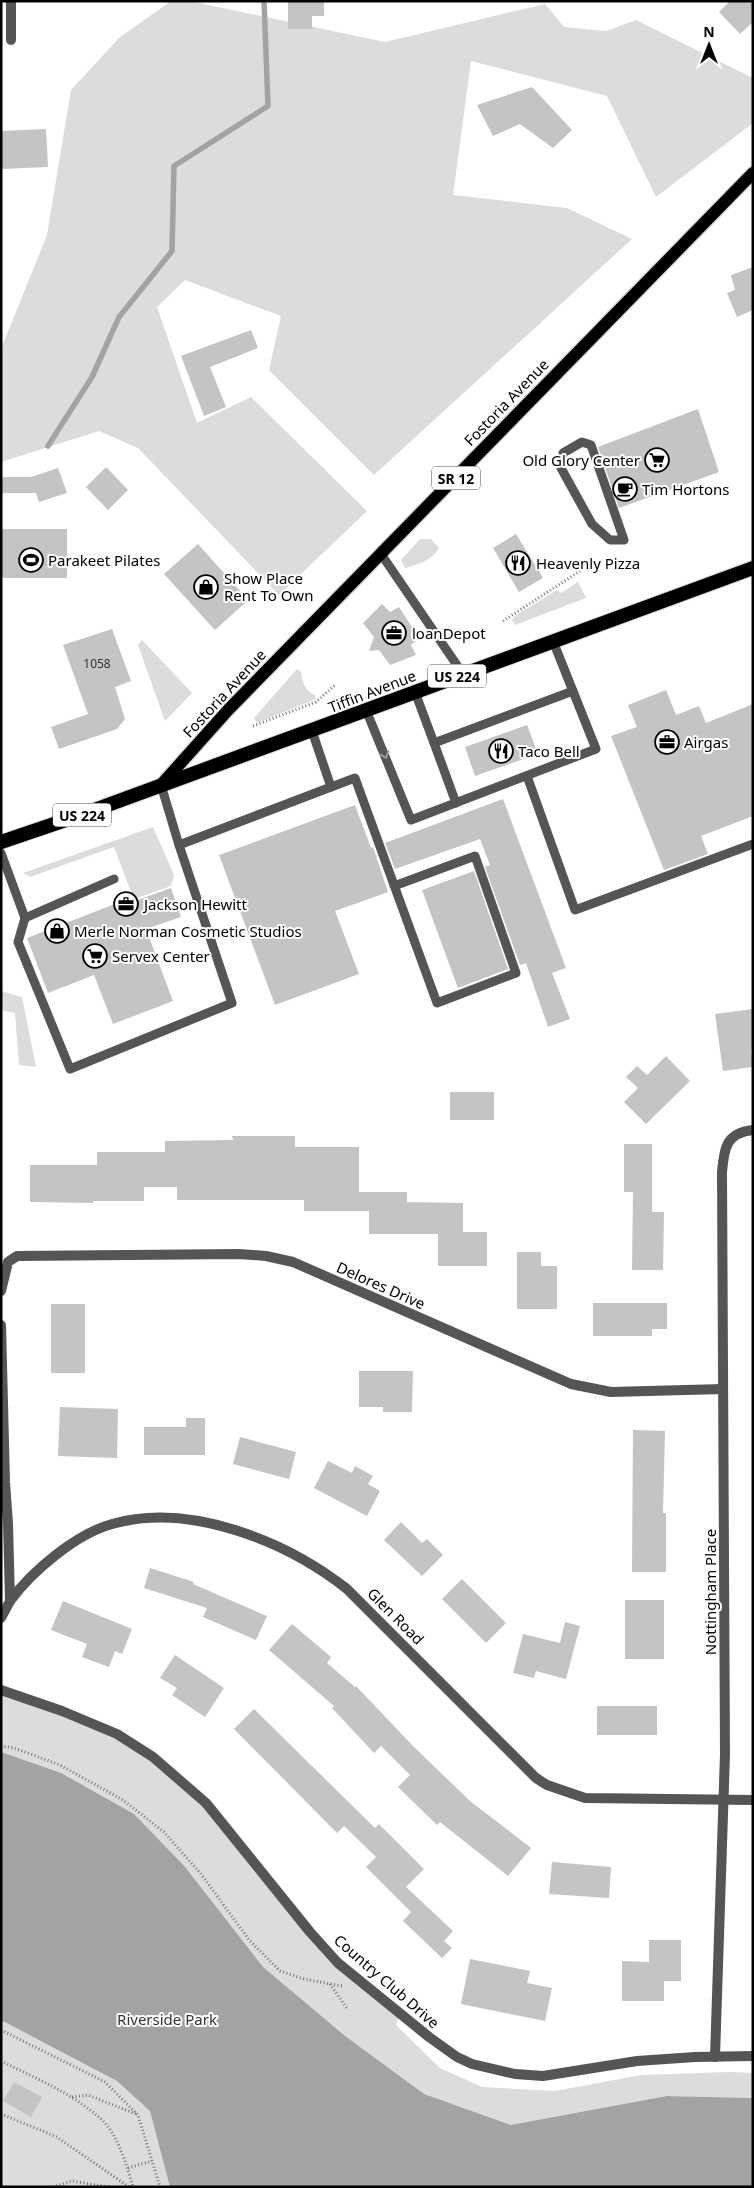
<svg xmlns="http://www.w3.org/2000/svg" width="754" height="2188" font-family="'Noto Sans',sans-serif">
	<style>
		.green { fill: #dcdcdc }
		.water { fill: #a3a3a3 }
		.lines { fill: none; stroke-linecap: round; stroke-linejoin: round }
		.stream { stroke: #a3a3a3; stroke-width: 5.5 }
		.building { fill: #c4c4c4 }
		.primary-casing { stroke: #dbdbdb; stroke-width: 15 }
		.trunk-casing { stroke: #dbdbdb; stroke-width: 16 }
		.path { stroke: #777; stroke-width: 3; stroke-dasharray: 1 2.5; stroke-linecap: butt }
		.service { stroke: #555; stroke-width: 9 }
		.minor { stroke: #555; stroke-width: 10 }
		.tertiary { stroke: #555; stroke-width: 10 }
		.primary { stroke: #000; stroke-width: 12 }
		.trunk { stroke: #000; stroke-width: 14 }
		.oneway { stroke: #999 }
		.labels { text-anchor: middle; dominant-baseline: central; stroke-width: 4; stroke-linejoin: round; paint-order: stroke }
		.number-label { font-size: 12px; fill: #313131 }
		.shield { fill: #fff; stroke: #4c4c4c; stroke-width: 1 }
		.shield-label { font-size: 14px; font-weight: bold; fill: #000 }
		.street-label { font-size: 15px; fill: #000; stroke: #fff }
		.poi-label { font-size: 15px; fill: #000; stroke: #fff; text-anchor: start }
		.park-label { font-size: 15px; fill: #333; stroke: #fff }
	</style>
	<rect width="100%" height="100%" fill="#fff"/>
	<g class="green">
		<path d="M171,1h18l196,41 160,-38 19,23 42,4 30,-11 117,58v45l-97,74 -49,-101 -136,-35 -18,134 114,13 65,31 -258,236 -105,-105 12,-54 -96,-36 -28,27 40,116 54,-26 116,114 -88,84 -141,-147 -39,-17 -98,31v-113l46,-114 24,-145 48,-52z"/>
		<path d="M420,539h11l8,9c-6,12 -22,17 -34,20l-4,-8z"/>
		<path d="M578,582l8,16 -71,27 -3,-5 3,-4 42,-26 4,3z"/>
		<path d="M142,640l50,53 -27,28 -27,-76z"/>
		<path d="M297,669l4,3c1,10 4,19 14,23l1,4 -59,24 -3,-5z"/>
		<path d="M153,827l21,48 -3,11 -34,12 -4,-1 -19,-50 -84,30 -7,-4z"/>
		<path d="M1,991l21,6 14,70 -17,-2 -4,-52 -14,-3z"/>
		<path d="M1,1690l116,44 76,57 117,141 90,82 -4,11 44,43 42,19 73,4 86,-16 88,-3 24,1v25l-86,-2 -167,91h-499z"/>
	</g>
	<path class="water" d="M1,1752l60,21 73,41 51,53 78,100 82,69 79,58 87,31 156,-29 86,2v89h-583l-20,-76 -33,-30 -116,-61z"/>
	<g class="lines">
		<path class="stream" d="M48,446l44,-69 27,-60 53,-66 2,-85 94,-60 -4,-105"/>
	</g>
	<g class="building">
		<path d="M288,1h36v15h-12v13h-24z"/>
		<path d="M730,1h23v21l-13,12 -21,-22z"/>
		<path d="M532,87l40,43 -19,18 -33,-24 -27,12 -16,-31z"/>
		<path d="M46,129l2,38 -47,2v-38z"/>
		<path d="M753,267v43l-16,7 -10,-24 8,-3 -4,-15z"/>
		<path d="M251,330l7,18 -48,19 16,40 -22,9 -23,-60z"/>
		<path d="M698,409l21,63 -100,36 -21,-61z"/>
		<path d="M106,467l22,23 -20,20 -22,-23z"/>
		<path d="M58,468l9,25 -28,9 -3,-9h-34v-16h29z"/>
		<rect x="1" y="529" width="66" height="49"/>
		<path d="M516,534l27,44 -24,14 -26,-44z"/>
		<path d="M198,544l50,56 -33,30 -51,-56z"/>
		<path d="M382,604l8,8 9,-5 20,31 -8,7 5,10 -26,10 -11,-15 -10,1 5,-14 -11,-14z"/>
		<path d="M112,629l19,52 -16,6 10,32 -8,10 -58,20 -8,-22 37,-13 -25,-69z"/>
		<path d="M666,690l10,25 23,-9 7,17 47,-19v112l-52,20 7,18 -44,16 -53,-134 26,-9 -9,-22z"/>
		<path d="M527,725l11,29 -63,22 -10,-29z"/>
		<path d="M503,799l63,169 -14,5 18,46 -22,8 -22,-64 -6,2 -35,-98 5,-2 -10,-26 -85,30 -10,-26z"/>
		<path d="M355,805l16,43 2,-1 15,45 -53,19 24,63 -84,31 -56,-150z"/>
		<path d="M474,871l34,98 -50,19 -36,-98z"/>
		<path d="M171,888l10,29 -35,12 27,72 -60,23 -19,-49 -46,18 -21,-55 106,-41 2,4z"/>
		<path d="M753,1009v40l-2,1 2,17 -30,4 -8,-57z"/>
		<path d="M666,1056l24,25 -44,43 -22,-22 14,-14 -12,-11 11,-11 10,9z"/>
		<rect x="450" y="1092" width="44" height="28"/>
		<path d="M232,1136h63v11h64v45h48v10l56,1v29h24v34h-49v-32h-69v-23h-65v-11h-127v-13h-33v14h-51v2l-63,-1v-37h67v-13h68v-11l68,-1z"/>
		<path d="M624,1144h28v68h12l-1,58h-31l1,-78h-9z"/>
		<path d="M517,1252h24v14h16v43h-40z"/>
		<path d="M593,1303h74v26h-15v7h-59z"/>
		<rect x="51" y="1304" width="34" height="69"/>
		<path d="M359,1371h54l-1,41h-29v-5h-24z"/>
		<path d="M60,1407l58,2 -1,49 -59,-2z"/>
		<path d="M186,1418h19v37h-61v-28h42z"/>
		<path d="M633,1430l32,1 -2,82h3v59h-34z"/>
		<path d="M240,1437l56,15 -7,27 -56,-15z"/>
		<path d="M328,1461l24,12 3,-7 18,10 -5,8 12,7 -13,25 -53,-28z"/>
		<path d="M401,1522l21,21 5,-4 16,16 -21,21 -38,-36z"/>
		<path d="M150,1568l44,14 -1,2 74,32 -11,24 -53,-23 4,-9 -63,-20z"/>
		<path d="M462,1579l44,44 -20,20 -44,-44z"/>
		<rect x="625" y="1600" width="39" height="59"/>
		<path d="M63,1601l69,28 -10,25 -7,-3 -6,16 -27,-10 5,-13 -36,-14z"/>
		<path d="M565,1622l15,4 -14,53 -30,-8 -2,7 -21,-5 10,-39 37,9z"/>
		<path d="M292,1624l39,33 -4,6 28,24 1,-1 57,60 57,55 61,47 -23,28 -68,-54 -3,3 -39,-38 12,-12 -29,-29 -7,7 -42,-45 2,-2 -65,-56z"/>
		<path d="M175,1655l49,33 -19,29 -33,-22 5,-7 -17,-10z"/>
		<rect x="597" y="1706" width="60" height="29"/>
		<path d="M254,1709l121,119 4,-4 45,45 -18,18 47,44 -9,10 8,7 -10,10 -39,-37 8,-9 -45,-45 10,-10 -32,-31 -7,7 -103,-104z"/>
		<path d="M552,1862l59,5 -2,31 -60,-4z"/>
		<path d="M649,1940h32v41h-17v20h-42v-40l27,1z"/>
		<path d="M470,1959l60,12 -3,12 25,5 -7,33 -84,-17z"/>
		<path d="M14,2082l28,15 -11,20 -28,-16z"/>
	</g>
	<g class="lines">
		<g class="primary-casing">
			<path id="primary" d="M161,785l67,-75 525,-537"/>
		</g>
		<g class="trunk-casing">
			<path id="trunk" d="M1,842l85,-29 667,-245"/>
		</g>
		<g class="path">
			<path d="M503,621l77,-50"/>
			<path d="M253,726l63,-24 19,-17"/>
			<path d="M1,1746l13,2 46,17 63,35 41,32 37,42 49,67 30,30 24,8 38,7"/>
			<path d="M330,1984l18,26"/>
			<path d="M1,2030l104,52 33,33 22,72"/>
			<path d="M1,2061c34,17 73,33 101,59 16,15 25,46 31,67"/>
			<path d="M72,2097l16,-2 48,19"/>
			<path d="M1,2114l56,23 72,50"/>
			<path d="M128,2168l24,-7"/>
			<path d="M53,2187l19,-6 37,6"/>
		</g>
		<g class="service">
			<path d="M582,442l9,3 33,95h-14l-18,-16 -31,-56 2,-15z"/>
			<path d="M381,554l82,120"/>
			<path d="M415,692l19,51"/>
			<path d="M366,710l45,110 185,-71 -43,-108"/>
			<path d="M527,776l48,134 178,-66"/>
			<path d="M161,785l18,60 152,-58 -19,-56"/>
			<path d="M331,787l24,-9 82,225 79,-30 -41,-117 -81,30"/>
			<path d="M456,803l-22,-60 139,-52"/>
			<path d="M1,853l24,65 89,-39"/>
			<path d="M25,918l-7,24 52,127 162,-66 -53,-158"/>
		</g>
		<g class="minor">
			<path d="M11,1v39"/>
			<path d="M1,1291l7,-29 9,-6 222,-2 27,2 27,6 278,122 40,8 112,-3"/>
			<path d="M1,1325l4,157 3,42 2,77 -9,17"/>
			<path d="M10,1601c22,-30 66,-67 102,-77 78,-22 174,17 235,65l189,189 11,7 38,13 168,2"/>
			<path d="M715,2057l10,-303 -3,-582c2,-24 4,-39 31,-42"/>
		</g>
		<path class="tertiary" d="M1,1690l61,21 55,23 36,23 53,46 104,129 28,31 91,74 28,20 15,7 43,10 28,2 94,-15 58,-4 58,-1"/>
		<use href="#primary" class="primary"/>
		<use href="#trunk" class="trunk"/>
	</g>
	<defs><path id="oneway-chevron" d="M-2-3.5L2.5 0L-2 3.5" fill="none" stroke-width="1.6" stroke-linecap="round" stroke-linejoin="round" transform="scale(1.25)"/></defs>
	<use class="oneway" href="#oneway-chevron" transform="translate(385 755) rotate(68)"/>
	<defs>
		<g id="supermarket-ring" transform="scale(1.25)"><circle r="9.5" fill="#fff" stroke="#000" stroke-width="1.5"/><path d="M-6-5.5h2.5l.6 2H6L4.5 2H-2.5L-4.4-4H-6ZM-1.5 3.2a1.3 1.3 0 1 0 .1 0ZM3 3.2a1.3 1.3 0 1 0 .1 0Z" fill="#000"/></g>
		<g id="cafe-ring" transform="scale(1.25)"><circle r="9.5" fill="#fff" stroke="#000" stroke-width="1.5"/><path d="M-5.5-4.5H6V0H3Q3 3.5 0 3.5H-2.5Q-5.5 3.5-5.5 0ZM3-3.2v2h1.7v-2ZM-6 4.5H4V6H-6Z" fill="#000"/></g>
		<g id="stadium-ring" transform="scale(1.25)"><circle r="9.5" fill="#fff" stroke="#000" stroke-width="1.5"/><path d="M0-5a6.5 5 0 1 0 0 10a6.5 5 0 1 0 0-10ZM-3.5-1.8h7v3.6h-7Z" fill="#000"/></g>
		<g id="restaurant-ring" transform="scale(1.25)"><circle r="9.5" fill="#fff" stroke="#000" stroke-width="1.5"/><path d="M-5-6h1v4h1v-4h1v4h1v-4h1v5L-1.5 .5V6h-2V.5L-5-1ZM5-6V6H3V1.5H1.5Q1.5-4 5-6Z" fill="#000"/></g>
		<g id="shop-ring" transform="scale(1.25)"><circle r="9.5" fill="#fff" stroke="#000" stroke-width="1.5"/><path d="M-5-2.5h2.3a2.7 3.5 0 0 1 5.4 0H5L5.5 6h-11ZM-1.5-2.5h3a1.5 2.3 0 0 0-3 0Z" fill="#000"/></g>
		<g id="office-ring" transform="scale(1.25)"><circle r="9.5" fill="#fff" stroke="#000" stroke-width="1.5"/><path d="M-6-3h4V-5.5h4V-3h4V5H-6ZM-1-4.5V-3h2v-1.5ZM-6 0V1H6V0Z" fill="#000"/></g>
	</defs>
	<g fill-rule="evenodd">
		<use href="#supermarket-ring" x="657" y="460"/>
		<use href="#cafe-ring" x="625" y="489"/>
		<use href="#stadium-ring" x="31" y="560"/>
		<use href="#restaurant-ring" x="518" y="563"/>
		<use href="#shop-ring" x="206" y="587"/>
		<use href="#office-ring" x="394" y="633"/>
		<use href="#office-ring" x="667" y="742"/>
		<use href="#restaurant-ring" x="501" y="751"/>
		<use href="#office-ring" x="126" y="904"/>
		<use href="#shop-ring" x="57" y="931"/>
		<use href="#supermarket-ring" x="95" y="956"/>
	</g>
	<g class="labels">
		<g class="number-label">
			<text x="97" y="663">1058</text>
		</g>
		<g class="shield">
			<rect x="432" y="466.5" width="48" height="23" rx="4"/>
			<rect x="428" y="664.5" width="58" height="23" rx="4"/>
			<rect x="53" y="803.5" width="58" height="23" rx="4"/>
		</g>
		<g class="shield-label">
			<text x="456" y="478">SR 12</text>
			<text x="457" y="676">US 224</text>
			<text x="82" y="815">US 224</text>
		</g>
		<g class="street-label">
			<text transform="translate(506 402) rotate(-46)">Fostoria Avenue</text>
			<text transform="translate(372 691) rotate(-21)">Tiffin Avenue</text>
			<text transform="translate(224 693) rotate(-47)">Fostoria Avenue</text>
			<text transform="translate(381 1285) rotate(24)">Delores Drive</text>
			<text transform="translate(710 1592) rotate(-90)">Nottingham Place</text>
			<text transform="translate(396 1616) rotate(45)">Glen Road</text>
			<text transform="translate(387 1981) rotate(41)">Country Club Drive</text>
		</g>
		<g class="poi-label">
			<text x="640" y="460" text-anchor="end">Old Glory Center</text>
			<text x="642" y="489">Tim Hortons</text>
			<text x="48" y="560">Parakeet Pilates</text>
			<text x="536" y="563">Heavenly Pizza</text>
			<text x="224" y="578">Show Place<tspan x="224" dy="17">Rent To Own</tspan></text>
			<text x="412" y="633">loanDepot</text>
			<text x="684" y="742">Airgas</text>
			<text x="518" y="751">Taco Bell</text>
			<text x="144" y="904">Jackson Hewitt</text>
			<text x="74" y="931">Merle Norman Cosmetic Studios</text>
			<text x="112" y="956">Servex Center</text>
		</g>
		<g class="park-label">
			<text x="167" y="2019">Riverside Park</text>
		</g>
	</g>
	<rect width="754" height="2188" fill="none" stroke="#000000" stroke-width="5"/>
	<g transform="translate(709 45)" stroke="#ffffff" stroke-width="4" paint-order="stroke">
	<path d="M0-4L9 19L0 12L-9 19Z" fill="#000000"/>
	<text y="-8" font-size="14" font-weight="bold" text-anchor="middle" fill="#000000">N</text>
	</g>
</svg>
